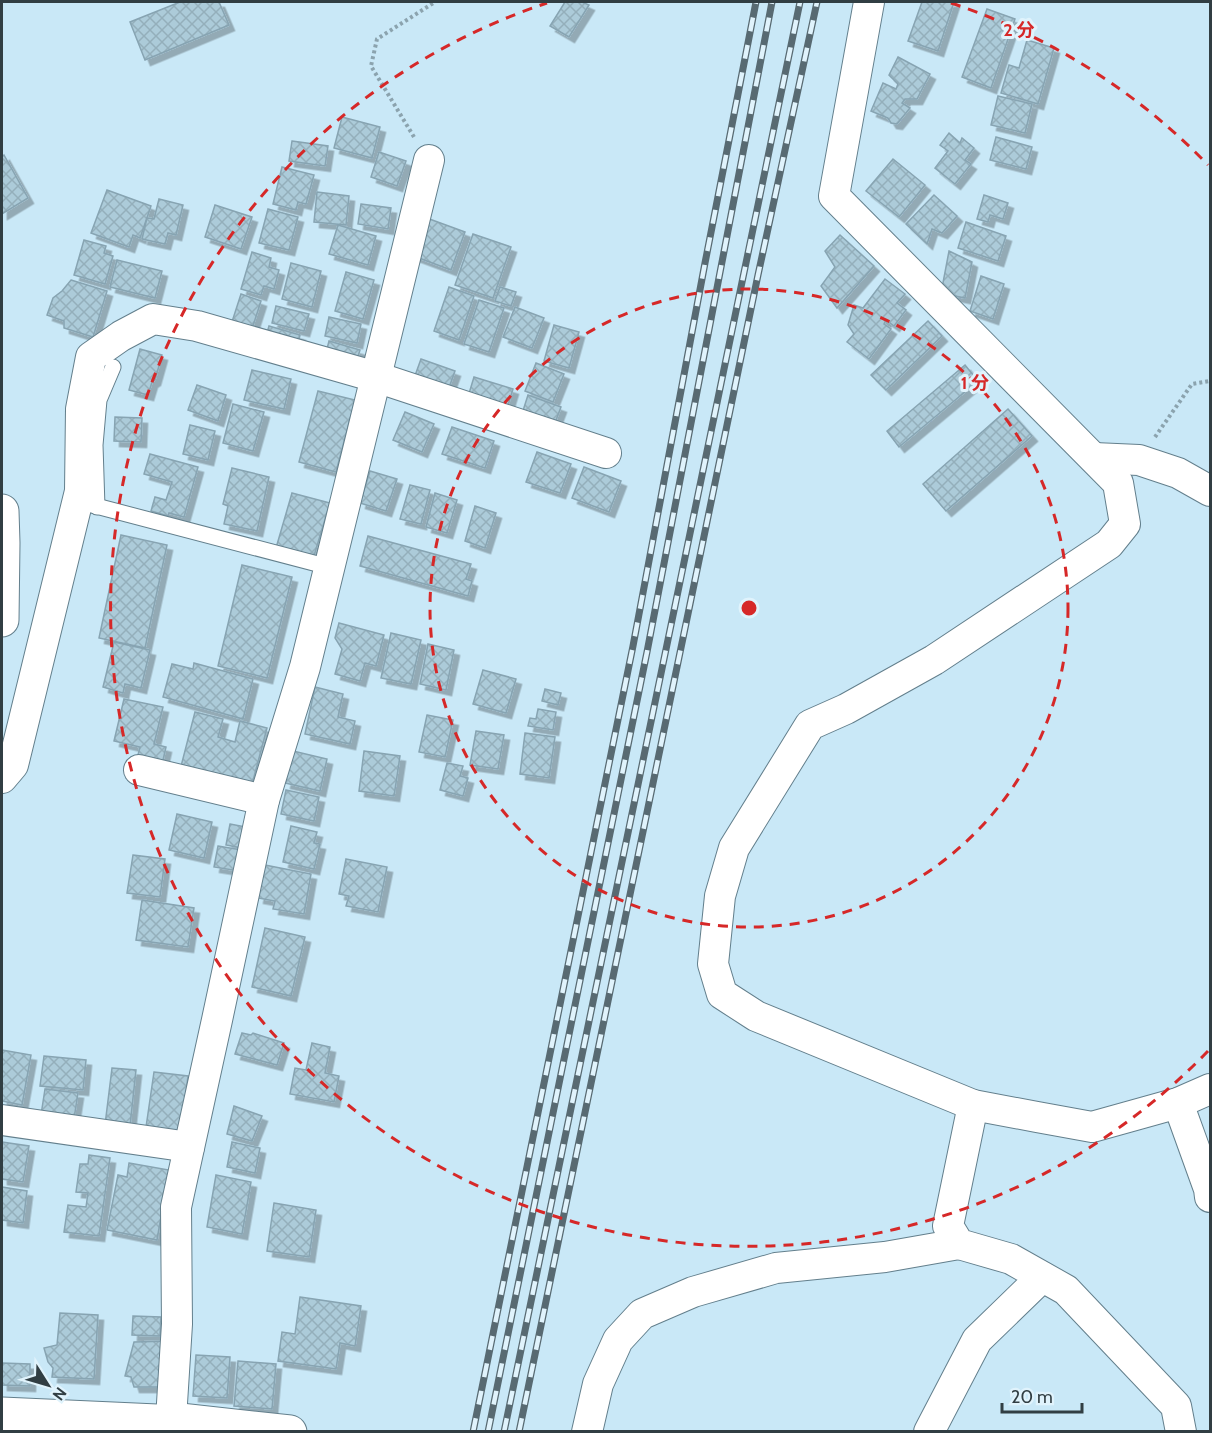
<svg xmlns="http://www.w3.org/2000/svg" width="1212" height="1433" font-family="Cabin,'Noto Sans JP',sans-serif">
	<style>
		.building { fill: url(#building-cross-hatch); stroke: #87a4b2; stroke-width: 1.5; filter: url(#shadow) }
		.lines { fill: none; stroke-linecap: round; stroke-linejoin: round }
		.lane-casing { stroke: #637f8c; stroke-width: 17 }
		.street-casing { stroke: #637f8c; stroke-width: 32 }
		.secondary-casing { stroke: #637f8c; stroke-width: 35 }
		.highway-casing { stroke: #637f8c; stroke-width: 35 }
		.path { stroke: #8ba3ae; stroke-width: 4; stroke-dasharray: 3 3; stroke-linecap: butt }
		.lane { stroke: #fff; stroke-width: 15 }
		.street { stroke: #fff; stroke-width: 30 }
		.secondary { stroke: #fff; stroke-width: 33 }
		.highway { stroke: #fff; stroke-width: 33 }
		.rail-casing { stroke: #586a72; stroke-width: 7 }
		.rail { stroke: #e0f3fc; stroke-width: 4.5; stroke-dasharray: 14; stroke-linecap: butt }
		.ring { fill: none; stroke: #d62828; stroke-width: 3; stroke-dasharray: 10 8 }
		.centre { fill: #d62828; stroke: #e0f3fc; stroke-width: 3 }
		.ring-label { font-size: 18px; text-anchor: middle; font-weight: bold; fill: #d62828; stroke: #e0f3fc; stroke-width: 6; stroke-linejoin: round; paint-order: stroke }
	</style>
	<defs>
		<pattern id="building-cross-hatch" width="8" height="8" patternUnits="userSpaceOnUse" patternTransform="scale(1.5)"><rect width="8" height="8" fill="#accbd9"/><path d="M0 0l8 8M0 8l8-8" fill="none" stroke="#94afbb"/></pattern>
		<filter id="shadow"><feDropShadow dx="5.5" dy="5.5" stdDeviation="0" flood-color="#0004"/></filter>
	</defs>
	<rect width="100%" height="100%" fill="#c9e8f7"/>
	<g class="building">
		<path d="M180,2h39l10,23 -84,35 -15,-38z"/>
		<path d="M565,2h17l7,3 -20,32 -19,-11z"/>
		<path d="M922,2h32l-16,49 -30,-10z"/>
		<path d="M987,9l28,10 -24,69 -29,-11z"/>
		<path d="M1027,40l27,8 -16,56 -37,-11 8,-28 10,3z"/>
		<path d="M898,57l32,17 -13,25h-12l-3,4 8,5 -13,16 -6,-1 -3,-5 -17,-7 12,-28 13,6 2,-5 -9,-9z"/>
		<path d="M998,96l34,8 -7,29 -34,-8z"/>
		<path d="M342,117l38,10 -8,31 -38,-10z"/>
		<path d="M949,133l11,10 2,-5 12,10 -9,12 6,4 -16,20 -20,-16 13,-17 -8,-6z"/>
		<path d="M996,137l36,10 -6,22 -36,-9z"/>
		<path d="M292,141l36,5 -3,20 -36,-5z"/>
		<path d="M379,152l27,9 -9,25 -26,-9z"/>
		<path d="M4,155l24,43 -26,16v-57z"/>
		<path d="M893,159l32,26 -26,32 -33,-26z"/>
		<path d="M282,167l32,8 -8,29 -8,-2 -2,8 -23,-6z"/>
		<path d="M107,190l44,16 -11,32 -7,-3 -4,12 -38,-14z"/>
		<path d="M317,192l32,4 -3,29 -32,-3z"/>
		<path d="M934,195l23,21 -15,17 -10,-4 -5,15 -21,-20z"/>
		<path d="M984,195l24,8 -5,16 -13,-4 -2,7 -11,-3z"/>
		<path d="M159,199l24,6 -7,30 -8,-2 -3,11 -23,-5 5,-21 7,1z"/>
		<path d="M361,204l30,4 -3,21 -30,-5z"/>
		<path d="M215,205l37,12 -11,32 -36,-12z"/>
		<path d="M268,209l30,8 -9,33 -30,-7z"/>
		<path d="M424,217l41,15 -14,38 -40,-15z"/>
		<path d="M966,222l40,14 -8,25 -40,-13z"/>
		<path d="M338,225l38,11 -8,29 -39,-11z"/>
		<path d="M473,234l38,13 -18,51 -38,-13z"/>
		<path d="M840,235l34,31 -37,42 -16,-22 14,-19 -10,-16z"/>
		<path d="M84,240l22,6 -2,7 9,3 -8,28 -31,-9z"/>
		<path d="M949,251l23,11 -7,36 -15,-3 -8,-7z"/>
		<path d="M252,252l19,6 -2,9 10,3 -5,19 -10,-3 -3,9 -20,-6z"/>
		<path d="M117,260l45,11 -7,27 -45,-11z"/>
		<path d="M291,263l30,8 -9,36 -30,-8z"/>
		<path d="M346,272l28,8 -11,39 -28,-8z"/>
		<path d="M981,276l23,8 -11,35 -23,-8z"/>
		<path d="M885,279l20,15 -8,9 9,7 -12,16 -8,-6 -2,4 7,5 -22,30 -22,-17 7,-8 -6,-9 6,-20 9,3z"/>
		<path d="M71,280l36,11 -14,46 -29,-9v-7l-17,-6 6,-17 9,-7z"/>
		<path d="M449,287l25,9 -15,44 -25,-9z"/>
		<path d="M500,287l16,5 -5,14 -16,-5z"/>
		<path d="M241,294l20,7 -11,34 -20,-7z"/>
		<path d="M479,300l25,8 -15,44 -25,-8z"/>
		<path d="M276,306l33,8 -5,17 -32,-8z"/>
		<path d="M515,307l29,11 -12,30 -29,-11z"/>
		<path d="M329,317l32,7 -4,19 -32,-7z"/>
		<path d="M928,321l14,15 -56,54 -15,-15z"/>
		<path d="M554,325l25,7 -10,36 -25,-7z"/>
		<path d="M269,326l31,9 -3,14 -32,-9z"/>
		<path d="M329,341l31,9 -5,16 -30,-9z"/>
		<path d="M140,349l22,6 -7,25 -3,2 -4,13 -19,-5z"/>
		<path d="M421,359l34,12 -9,25 -34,-12z"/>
		<path d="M536,363l28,11 -11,28 -28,-11z"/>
		<path d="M965,365l13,16 -79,66 -12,-16z"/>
		<path d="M252,370l39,9 -7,30 -40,-9z"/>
		<path d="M474,377l39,12 -7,23 -39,-12z"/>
		<path d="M197,385l29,10 -8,26 -30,-11z"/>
		<path d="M318,391l37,9 -19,72 -37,-10z"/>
		<path d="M528,395l33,12 -8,21 -32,-11z"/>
		<path d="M233,404l31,8 -11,39 -30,-8z"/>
		<path d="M1008,409l24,27 -86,75 -23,-27z"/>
		<path d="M405,412l29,12 -12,28 -29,-12z"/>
		<path d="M115,417l27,1 -1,24 -27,-1z"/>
		<path d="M190,425l25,6 -7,29 -25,-6z"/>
		<path d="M452,427l42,14 -9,27 -43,-14z"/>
		<path d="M537,452l34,12 -11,29 -34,-11z"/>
		<path d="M150,454l48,13 -14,50 -15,-4 -1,3 -17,-5 4,-14 11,3 6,-18 -28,-8z"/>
		<path d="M584,467l37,14 -12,31 -37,-14z"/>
		<path d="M232,468l37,9 -12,54 -33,-7 4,-18 -5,-2z"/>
		<path d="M370,471l27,8 -11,32 -26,-8z"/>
		<path d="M410,485l20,5 -9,34 -21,-5z"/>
		<path d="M292,493l38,10 -17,56 -37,-11z"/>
		<path d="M435,493l22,7 -10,33 -21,-6z"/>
		<path d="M475,506l21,7 -11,35 -20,-7z"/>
		<path d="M121,535l46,10 -22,103 -46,-10z"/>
		<path d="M368,536l103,28 -5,15 6,2 -4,15 -108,-30z"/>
		<path d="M242,565l50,12 -25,101 -49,-12z"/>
		<path d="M339,623l45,12 -8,31 -11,-3 -5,18 -25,-7 7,-25 -7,-11z"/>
		<path d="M391,633l30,7 -10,44 -30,-6z"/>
		<path d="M114,642l36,8 -9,38 -16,-4 -2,9 -20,-6z"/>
		<path d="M428,644l26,6 -8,40 -26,-6z"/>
		<path d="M194,663l59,16 -10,40 -80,-22 9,-33 21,5z"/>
		<path d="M483,670l33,9 -10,34 -33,-9z"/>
		<path d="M315,687l28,7 -5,23 17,4 -5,23 -45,-10z"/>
		<path d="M545,689l16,4 -3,12 -16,-4z"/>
		<path d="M124,699l39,8 -9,37 12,3 -5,22 -25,-6 4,-16 -26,-6z"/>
		<path d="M538,709l18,3 -3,18 -25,-4 2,-8 6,1z"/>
		<path d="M195,712l28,7 -5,18 17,5 5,-21 27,7 -17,64 -71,-18z"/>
		<path d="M427,715l26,5 -8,37 -26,-5z"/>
		<path d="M476,731l28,4 -6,34 -28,-4z"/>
		<path d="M525,733l30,4 -6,41 -29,-4z"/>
		<path d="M293,751l34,8 -7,32 -35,-8z"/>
		<path d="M364,751l36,5 -6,40 -35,-5z"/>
		<path d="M447,763l16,3 -3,10 8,2 -5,18 -23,-6z"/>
		<path d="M286,790l33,7 -5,24 -33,-7z"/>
		<path d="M177,814l35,8 -8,36 -35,-8z"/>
		<path d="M230,824l16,3 -4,21 -16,-3z"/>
		<path d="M291,826l26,6 -3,11 6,1 -6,25 -31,-7z"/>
		<path d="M218,846l24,4 -3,21 -25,-4z"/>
		<path d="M133,855l32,4 -5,38 -33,-4z"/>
		<path d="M346,859l41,8 -9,45 -32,-6 3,-10 -10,-2z"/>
		<path d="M265,865l46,9 -7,40 -31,-5 2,-8 -17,-3z"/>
		<path d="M142,900l52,8 -6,39 -52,-7z"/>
		<path d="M265,928l40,9 -14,59 -39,-9z"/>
		<path d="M242,1033l9,2 2,-2 31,10 -7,22 -42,-11z"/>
		<path d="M312,1043l18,4 -5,26 14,3 -5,26 -44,-8 5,-26 11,2z"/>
		<path d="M2,1050l29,5 -9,50 -20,-4z"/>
		<path d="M44,1056l42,4 -3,30 -43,-4z"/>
		<path d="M112,1068l24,2 -7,65 -25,-2z"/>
		<path d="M154,1072l34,4 -8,63 -35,-5z"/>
		<path d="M45,1089l33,4 -5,32 -32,-10z"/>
		<path d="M234,1106l28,10 -10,25 -25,-7z"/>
		<path d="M2,1142l27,4 -6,36 -21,-3z"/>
		<path d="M232,1142l28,6 -5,25 -28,-6z"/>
		<path d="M89,1155l21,3 -11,78 -35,-4 4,-27 18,2 2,-14 -12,-1 4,-28h8z"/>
		<path d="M129,1163l40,7 -12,70 -50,-10 11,-55 9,2z"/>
		<path d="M216,1175l35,7 -9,52 -35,-7z"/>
		<path d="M2,1187l25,4 -4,32 -21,-3z"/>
		<path d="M274,1203l42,7 -7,47 -42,-6z"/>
		<path d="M300,1297l61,9 -6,40 -15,-3 -4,26 -58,-8 4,-29 13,2z"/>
		<path d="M60,1313l38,2 -4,64 -42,-2 1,-9 -5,-6 -4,-14 13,-3z"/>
		<path d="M133,1316l28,1 -1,19 -28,-1z"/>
		<path d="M170,1341l-11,46h-25l-3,-10 -6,-1 9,-34z"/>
		<path d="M196,1355l34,2 -3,41 -34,-2z"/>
		<path d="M238,1361l38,3 -4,45 -38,-3z"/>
		<path d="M2,1363l28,1v22l-28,-1z"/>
	</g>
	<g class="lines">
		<g class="lane-casing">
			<g id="lane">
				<path d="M77,501l252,66"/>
				<path d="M97,507l-2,-62 4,-45 14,-33"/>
			</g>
		</g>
		<g class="street-casing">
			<g id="street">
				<path d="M869,2l-35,194 284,287 7,41 -16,20 -175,116 -88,49 -36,16 -76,123 -14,48 -7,68 9,30 34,22 217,89 64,12 55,10 86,-24 32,-14"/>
				<path d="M1094,458l45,2 39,13 32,18"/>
				<path d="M139,770l125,30"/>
				<path d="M2,778l11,-13 67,-274 1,-82 10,-52 30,-21 32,-17 44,7 179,51 230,76"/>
				<path d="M1178,1103l31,86 1,8"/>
				<path d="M973,1105l-25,121 11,18 52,15 55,31 110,116 5,26"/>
				<path d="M2,1120l187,27"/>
				<path d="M171,1419l6,-95 -1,-117 41,-187 47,-220 41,-133 124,-507"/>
				<path d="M587,1432l11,-48 20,-44 24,-26 51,-22 83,-24 109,-11 74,-13"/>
				<path d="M929,1432l48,-92 65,-63"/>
			</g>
		</g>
		<g class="secondary-casing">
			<path id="secondary" d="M2,1414l155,7 14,-2 119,13"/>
		</g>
		<g class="highway-casing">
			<path id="highway" d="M2,511l1,32 -1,77"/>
		</g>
		<g class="path">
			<path d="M414,137l-43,-71 6,-27 58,-37"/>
			<path d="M1155,437l37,-53 18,-3"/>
		</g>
		<use href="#lane" class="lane"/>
		<use href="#street" class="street"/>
		<use href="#secondary" class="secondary"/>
		<use href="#highway" class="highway"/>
		<g class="rail-casing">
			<g id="rail">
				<path d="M473,1432l160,-786 72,-383 51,-261"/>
				<path d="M488,1432l159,-780 125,-650"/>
				<path d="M504,1432l296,-1430"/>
				<path d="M519,1432l239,-1157 59,-273"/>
			</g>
		</g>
		<use href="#rail" class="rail"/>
	</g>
	<g class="ring">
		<circle cx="749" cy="608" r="319"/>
		<path d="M1208 1051A638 638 0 1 1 547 3M951 3A638 638 0 0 1 1208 165"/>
	</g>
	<circle cx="749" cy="608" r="9" class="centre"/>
	<g class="ring-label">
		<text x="1019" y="36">2 分</text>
		<text x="975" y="389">1 分</text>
	</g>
	<rect width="1212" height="1433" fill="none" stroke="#313e43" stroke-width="6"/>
	<g transform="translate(48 1385) rotate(127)" stroke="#e0f3fc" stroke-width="4.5" paint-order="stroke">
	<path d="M0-4.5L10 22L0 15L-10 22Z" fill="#313e43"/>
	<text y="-9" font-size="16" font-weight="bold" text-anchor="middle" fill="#313e43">N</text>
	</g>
	<path d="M1002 1403v9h80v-9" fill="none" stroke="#313e43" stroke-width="3"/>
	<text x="1011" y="1403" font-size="18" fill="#313e43" stroke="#e0f3fc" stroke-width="4.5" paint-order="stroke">20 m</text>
</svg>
